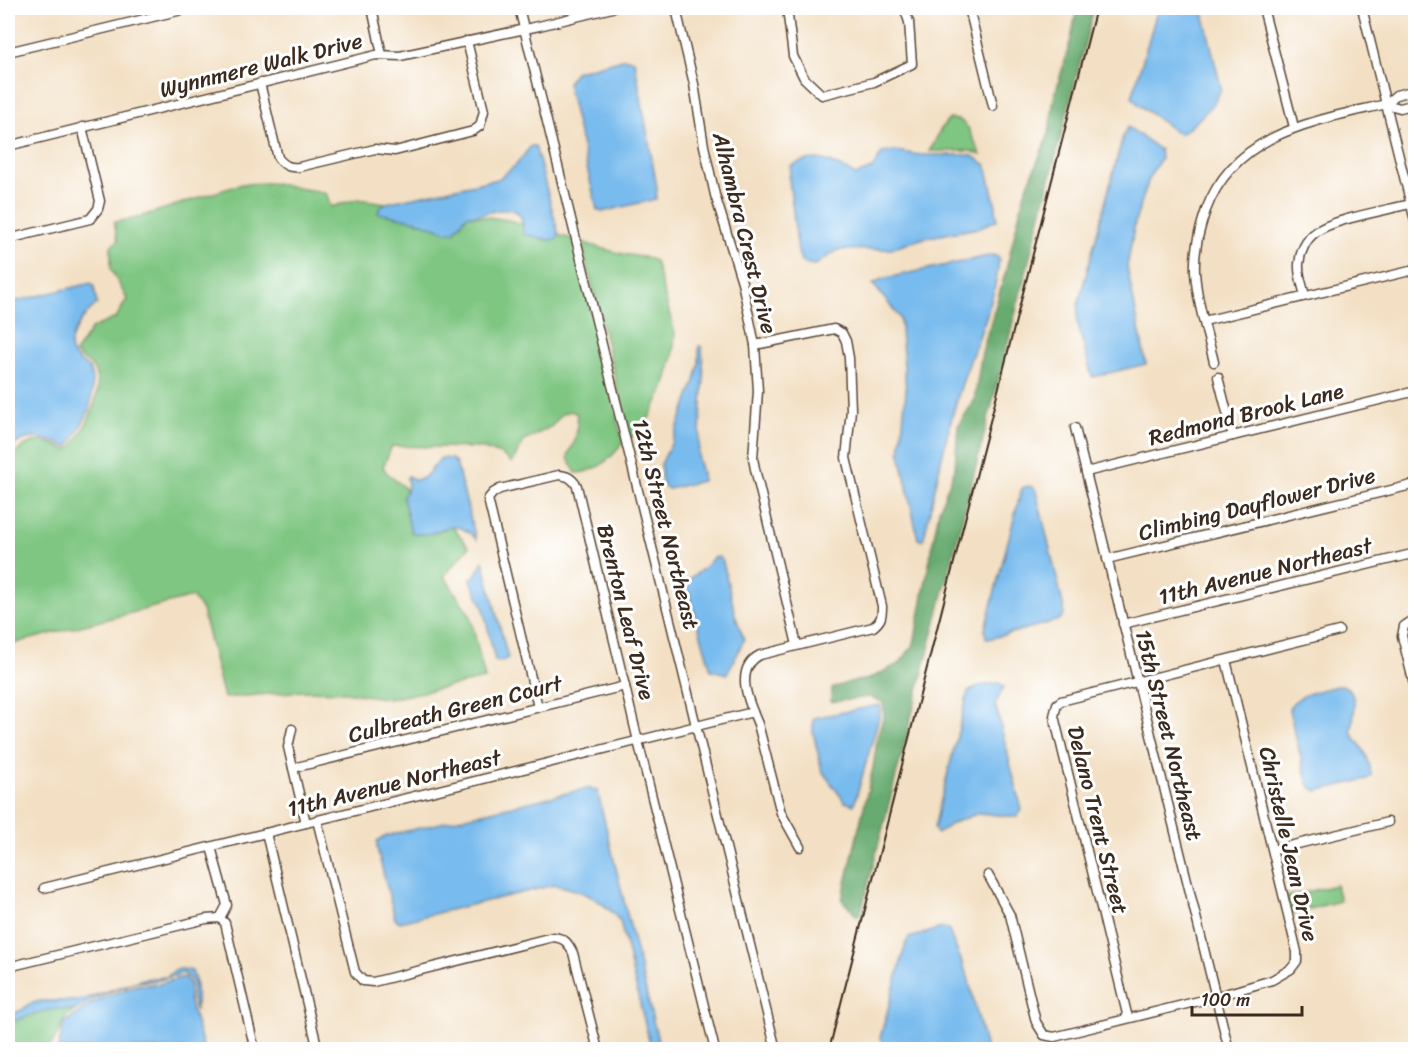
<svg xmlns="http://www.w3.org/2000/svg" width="1423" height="1057" font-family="Sriracha,sans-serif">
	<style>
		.green { fill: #7fc682; stroke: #5d7850; stroke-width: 1.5 }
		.forest { fill: #67ab70; stroke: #516a47; stroke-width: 1.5 }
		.water { fill: #78bbee; stroke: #5a7286; stroke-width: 1.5 }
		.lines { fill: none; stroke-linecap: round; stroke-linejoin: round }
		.minor-casing { stroke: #574537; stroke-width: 11 }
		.minor { stroke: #fff; stroke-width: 8 }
		.rail { stroke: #3b2a1e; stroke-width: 2 }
		.labels { text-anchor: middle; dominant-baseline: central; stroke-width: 6; stroke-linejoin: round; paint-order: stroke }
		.street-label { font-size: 22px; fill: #3b2a1e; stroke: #fff }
	</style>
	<rect width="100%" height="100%" fill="#fff"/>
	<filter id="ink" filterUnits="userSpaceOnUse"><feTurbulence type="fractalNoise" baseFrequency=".0167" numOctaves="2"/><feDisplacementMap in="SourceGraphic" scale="12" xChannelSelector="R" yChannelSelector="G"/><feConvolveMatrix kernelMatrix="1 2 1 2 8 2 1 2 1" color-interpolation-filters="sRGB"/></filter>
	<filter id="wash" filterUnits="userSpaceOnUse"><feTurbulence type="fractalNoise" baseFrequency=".008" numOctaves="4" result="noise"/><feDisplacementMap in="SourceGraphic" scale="24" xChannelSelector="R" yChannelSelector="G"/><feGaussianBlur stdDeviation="1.35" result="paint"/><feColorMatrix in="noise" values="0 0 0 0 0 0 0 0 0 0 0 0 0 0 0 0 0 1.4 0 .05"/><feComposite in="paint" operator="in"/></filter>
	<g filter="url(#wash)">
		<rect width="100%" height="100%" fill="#f3e0c4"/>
		<g class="green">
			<path d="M950,119l10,1 8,8 13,27 -10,-4h-42c8,-10 11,-26 21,-32z"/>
			<path d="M271,183l55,10 5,14 27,-8 28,4 -3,2 17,11 54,16 13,-17c15,2 44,3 56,10 14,8 12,17 33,14l3,-4 14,4 50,204c-13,16 -25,29 -47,30 -10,-16 -10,-15 -2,-30 4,-7 3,-21 3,-29l-6,-3 -9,3 -10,12 -28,15 -12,22 -11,-9 -21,-6 -88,-2 -9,21 4,6 20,17 -4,7 5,14 24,22 20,-7 17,21 -25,29 26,39 15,64 -96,20 -44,-7 -41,-1 -80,7 -22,-88 -10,-13 -184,48v-185c11,-10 21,-22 38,-18 8,1 15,7 23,8 15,-18 38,-58 24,-82 -4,-6 -13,-9 -18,-15l17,-25 24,-10 11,-19 -16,-30v-23l7,-5 -4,-19 19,-3 109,-35z"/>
			<path d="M581,242c14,4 28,9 42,12 14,3 17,0 32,7l20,72 -2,23 -9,32 -20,40 -14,10z"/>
			<path d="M1336,885l4,16 -49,13 -4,-17z"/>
			<path d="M60,1008l16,2c-12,4 -13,13 -17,22 -3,6 -8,12 -11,17l-40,1v-27l32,-12z"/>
		</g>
		<path class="forest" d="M1077,8h17l-234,908h-3l-15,-16 31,-132 5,-34 6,-18 -1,-14 -14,-5 -38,5 1,-14 18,-6 19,-3 31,-16 14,-19 25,-134 16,-42 3,-42 16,-25 8,-49 23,-78 19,-79 25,-62 5,-35 17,-59z"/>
		<g class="water">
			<path d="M1158,8h44l19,80c-2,13 -30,41 -42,46l-40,-29 -7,-8z"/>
			<path d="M623,59h9l3,4 22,125 -1,11 -54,13 -5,-2 -30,-127 8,-11z"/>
			<path d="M1128,127l32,23 1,8 -11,18 -15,46 -8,45 19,97 -54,13 -15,-56 1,-16 45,-169z"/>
			<path d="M531,146h4l24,89 -3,4 -7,1 -26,-6c2,-42 -32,-17 -56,-19l-13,17h-7l-30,-11 -39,-8 1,-4 7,-6 112,-24 18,-14z"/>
			<path d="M895,151l25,4h51l15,10 10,42 1,13 -19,8 -54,10 -33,11 -53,1 -23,15 -13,-2 -4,-11 -9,-73 2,-13c29,-15 39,-3 65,9l16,-6 10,-16z"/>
			<path d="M993,255l6,3c-3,46 -26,89 -39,132 -16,48 -25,102 -37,151l-5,-2 -18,-85 6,-63 -6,-73 -27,-34 9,-5z"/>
			<path d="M91,283l3,3 3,18c-10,8 -12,12 -19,22 -15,24 -7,29 12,43 8,34 -5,51 -22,78 -21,-8 -42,-17 -60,4v-148z"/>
			<path d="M699,346l3,1 2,30 -6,82 4,14v8l-33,8 -6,-3 -2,-10v-12l11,-22 23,-61 4,-17z"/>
			<path d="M441,458l11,1 4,4 20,76c-28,-29 -38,4 -65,-7l-8,-35 5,-10 -1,-10 1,-1 7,4 9,-2z"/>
			<path d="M1028,486l5,1 3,4 28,117v7l-5,5 -70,19 -3,-1 -1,-9 37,-141z"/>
			<path d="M719,557l4,5 12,52 9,26 -17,34 -16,-4 -25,-86 1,-3 18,-14 8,-9z"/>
			<path d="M483,561l25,97 -9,4 -4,-1 -12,-55 -13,-27 5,-3z"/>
			<path d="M999,683l5,4 -9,17 27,106 -5,7 -38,-4 -26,10 -16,11 -3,-6 34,-136 11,-6z"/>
			<path d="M1341,685c19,5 13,33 10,47 11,15 19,25 20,44l-4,3 -50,12 -7,-4 -3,-6 -18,-71c3,-16 38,-21 52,-25z"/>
			<path d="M880,705v9l-26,91 -9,-3 -23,-31 -9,-39v-14z"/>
			<path d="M588,788l9,2 63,259h-9l-31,-128c-19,-23 -38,-31 -66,-36l-154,37 -5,-3 -18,-71v-7l9,-5z"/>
			<path d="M942,928l6,1 20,48 18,72h-98l-8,-11 26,-95 3,-5z"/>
			<path d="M181,969l11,2c6,14 4,25 4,40l-4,-12 1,-16 -9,-10 -25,7 -23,2 -44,17 -16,11c-30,-4 -42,5 -68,13v-8l14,-5 7,-6 12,-3h33l13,-3 56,-19 23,-2 8,-6z"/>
			<path d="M184,977l6,7 -1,15 15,50h-146l6,-26 29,-21 44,-17 22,-1z"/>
		</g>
	</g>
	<g filter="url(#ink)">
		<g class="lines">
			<g class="minor-casing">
				<g id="minor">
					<path d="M372,8l10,47"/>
					<path d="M519,8l257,1042"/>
					<path d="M673,8l4,5 17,71 10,62 11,49 27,87 13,63 3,46 -5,67 2,11 42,176"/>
					<path d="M787,8l6,48 11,22 18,17 52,-13 38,-18 -3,-42 -5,-14"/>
					<path d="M969,8l24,98"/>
					<path d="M1263,8l31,119"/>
					<path d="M1362,8l54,217"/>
					<path d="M8,52l182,-44"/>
					<path d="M260,83l18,75c7,8 11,10 21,9l76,-18 20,2 78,-20 7,-5 4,-15 -17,-70"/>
					<path d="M1386,104l14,4 16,-4"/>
					<path d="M8,146l368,-91 24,1 139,-30 73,-18"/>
					<path d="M8,239l82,-20 8,-10 2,-8 -18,-74"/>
					<path d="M1305,296c-2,-10 -7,-21 -6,-32 1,-12 7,-25 17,-32 17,-13 72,-22 94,-28"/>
					<path d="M1204,321l206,-50 6,-3"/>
					<path d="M755,345l79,-16 8,4 4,8 3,17 2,52 -5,48 36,148c0,11 -1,15 -9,21l-113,28c-27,14 -11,48 -2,69l23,89 19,34"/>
					<path d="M1214,362c-7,-29 -17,-60 -19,-90 -1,-22 4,-41 11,-62 29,-78 109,-89 180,-106l10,-9 20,-5"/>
					<path d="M1218,377l15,59"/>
					<path d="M1075,428l154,622"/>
					<path d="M1086,472l330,-81"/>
					<path d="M1107,559l309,-75"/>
					<path d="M1416,618l-12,8 -2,10 14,57"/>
					<path d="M1123,624l293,-71"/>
					<path d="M538,707l-50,-208 5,-6 7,-4 59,-14c9,1 13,3 18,11l61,255 77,309"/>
					<path d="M292,729l-4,18 18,76"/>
					<path d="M293,768l332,-82"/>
					<path d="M317,820l38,152 8,9 10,1 180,-45c12,1 15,6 20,16l25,97"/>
					<path d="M266,833l52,217"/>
					<path d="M211,847l16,58 -7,13"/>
					<path d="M1273,850l115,-28"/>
					<path d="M988,875l22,40 26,107 8,13 10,2 161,-40 57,-17 19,-11 6,-8v-9l-71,-292"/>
					<path d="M44,888l709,-176"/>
					<path d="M8,967l198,-48 14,-1 5,5 30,127"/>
					<path d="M1128,1018l-74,-302 3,-12 4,-3 278,-70"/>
				</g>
			</g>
			<use href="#minor" class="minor"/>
			<path class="rail" d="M829,1050l267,-1042"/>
		</g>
	</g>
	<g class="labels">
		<g class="street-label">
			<text transform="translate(261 65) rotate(-14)">Wynnmere Walk Drive</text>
			<text transform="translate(745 233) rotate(76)">Alhambra Crest Drive</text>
			<text transform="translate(1246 414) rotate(-14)">Redmond Brook Lane</text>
			<text transform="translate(1257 504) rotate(-14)">Climbing Dayflower Drive</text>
			<text transform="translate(666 524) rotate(76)">12th Street Northeast</text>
			<text transform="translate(1265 571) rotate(-14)">11th Avenue Northeast</text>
			<text transform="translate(626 612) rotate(76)">Brenton Leaf Drive</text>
			<text transform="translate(455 709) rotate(-14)">Culbreath Green Court</text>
			<text transform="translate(1169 735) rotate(76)">15th Street Northeast</text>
			<text transform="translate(394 783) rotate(-14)">11th Avenue Northeast</text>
			<text transform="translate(1098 820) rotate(76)">Delano Trent Street</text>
			<text transform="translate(1289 844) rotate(77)">Christelle Jean Drive</text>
		</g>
	</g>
	<rect width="1423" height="1057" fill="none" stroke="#fff" stroke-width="30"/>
	<path d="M1192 1006v9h110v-9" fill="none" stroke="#3b2a1e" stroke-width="3"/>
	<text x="1201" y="1006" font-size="18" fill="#3b2a1e" stroke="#ffffff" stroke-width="4.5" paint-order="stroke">100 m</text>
</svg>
